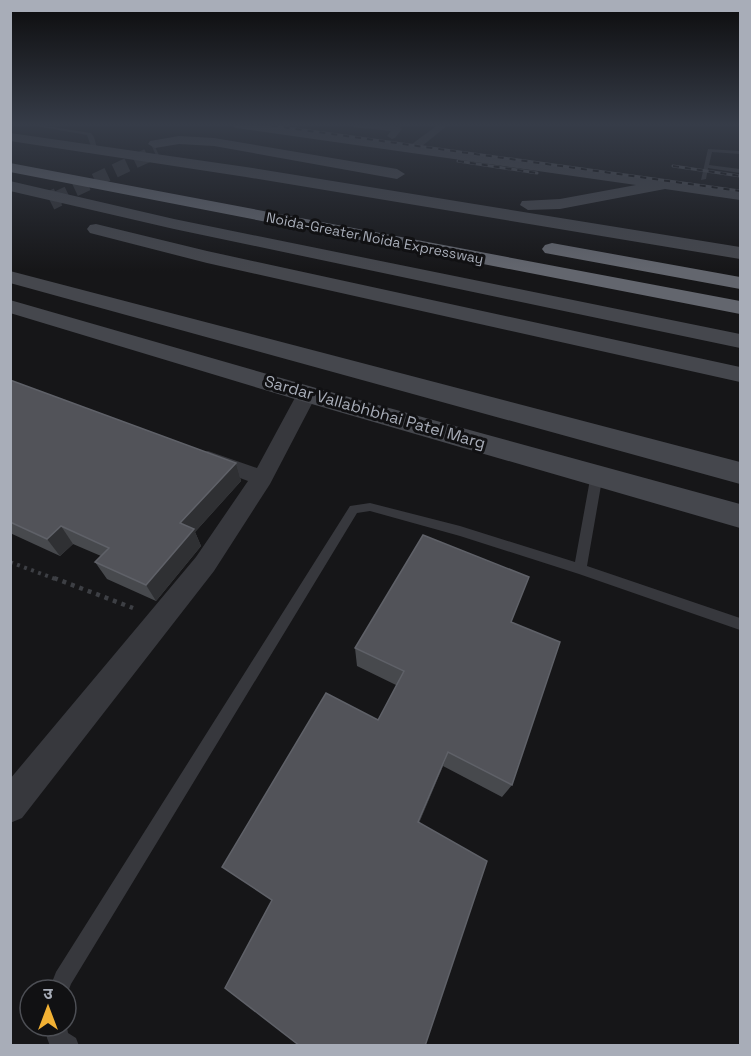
<svg xmlns="http://www.w3.org/2000/svg" width="751" height="1056" font-family="'Space Grotesk','Noto Sans Devanagari',sans-serif">
	<style>
		.lines { fill: none; stroke-linecap: round; stroke-linejoin: round }
		.secondary-tunnel-far1 { stroke: #333438; stroke-width: 14; stroke-dasharray: 14 8; stroke-linecap: butt }
		.secondary-tunnel { stroke: #333438; stroke-width: 19; stroke-dasharray: 19 9; stroke-linecap: butt }
		.path-far1 { stroke: #3d3f44; stroke-width: 4; stroke-dasharray: 3 4.5; stroke-linecap: butt }
		.path { stroke: #3d3f44; stroke-width: 4.5; stroke-dasharray: 4 5; stroke-linecap: butt }
		.lane { fill: #37383d; fill-rule: evenodd }
		.street { fill: #37383d; fill-rule: evenodd }
		.secondary { fill: #45474d; fill-rule: evenodd }
		.highway { fill: #63666e; fill-rule: evenodd }
		.rail-casing { stroke: #4a4c52; stroke-width: 3 }
		.rail { stroke: #111113; stroke-width: 2; stroke-dasharray: 6; stroke-linecap: butt }
		.wall { fill: #47494d }
		.shaded-wall { fill: #2f3033 }
		.building { fill: #525359; stroke: #5f6168; stroke-width: 1.5 }
		.labels { text-anchor: middle; dominant-baseline: central; stroke-width: 6; stroke-linejoin: round; paint-order: stroke }
		.far-street-label { font-size: 14px; fill: #a8adb8; stroke: #111113 }
		.street-label { font-size: 16px; fill: #a8adb8; stroke: #111113 }
	</style>
	<rect width="100%" height="100%" fill="#161618"/>
	<g class="lines">
		<path class="secondary-tunnel-far1" d="M55,199l102,-48"/>
		<path class="secondary-tunnel" d="M50,201l8,-4"/>
		<path class="path-far1" d="M10,562l48,18"/>
		<path class="path" d="M54,578l79,30"/>
		<g class="lane">
			<path d="M25,124h8l58,9 3,4 3,11 -5,1 -5,-14z"/>
			<path d="M403,124h4l-12,6v-2z"/>
			<path d="M708,149l32,2v3l-28,-2 -3,13 31,4v4l-32,-5 -2,11 -5,1z"/>
			<path d="M597,470l6,4 -16,92 153,52v12l-161,-56 -119,-38 -90,-25 -13,2 -286,471 -5,13v-7h-17l7,-18 294,-466 20,-3 90,23 115,36 16,-88z"/>
			<path d="M66,1022l2,11 8,5 3,8h-29l-3,-8 -1,-12h20z"/>
		</g>
		<g class="street">
			<path d="M348,124c15,-1 42,-3 54,5l-7,9 -3,1 -5,-3 4,-5 -38,-4z"/>
			<path d="M439,124h10l-33,27h-8v-4z"/>
			<path d="M307,388l7,2 3,4 -47,90 -56,87 -192,247 -12,5v-44l186,-222 52,-76 -48,-18 -3,-5 3,-5 8,-2 49,17 40,-74 3,-4z"/>
		</g>
		<g class="secondary">
			<path d="M230,124h30l480,66v10l-75,-11 -105,20 -32,1 -8,-5 2,-4 38,-2 76,-14 -400,-57z"/>
			<path d="M10,133l236,34 494,80v12l-494,-82 -236,-36z"/>
			<path d="M179,136l35,2 183,31 8,5 -8,5 -183,-33 -35,-2 -24,4 -7,-4 2,-3z"/>
			<path d="M10,181l164,38 566,115v14l-566,-119 -164,-38z"/>
			<path d="M96,224l111,27 533,116v15l-533,-119 -117,-30 -3,-4 3,-4z"/>
			<path d="M10,271l730,191v22l-730,-201z"/>
			<path d="M10,300l306,88 424,116v24l-442,-128 -288,-87z"/>
		</g>
		<g class="highway">
			<path d="M10,163l730,138v13l-730,-142z"/>
			<path d="M552,243l188,34v12l-195,-36 -3,-4 3,-4z"/>
		</g>
		<g class="rail-casing">
			<g id="rail">
				<path d="M260,124l480,67"/>
				<path d="M458,161l79,12"/>
				<path d="M673,166l67,10"/>
			</g>
		</g>
		<use href="#rail" class="rail"/>
	</g>
	<g class="wall">
		<path d="M10,380l226,83 5,18 -46,51 6,14 -45,55 -49,-22 -12,-17 6,-6 -28,-12 -13,12 -50,-23z"/>
		<path d="M511,622l1,163 -10,12 -59,-31 -24,57 6,223 -29,-361 -39,-19 -2,-18z"/>
	</g>
	<g class="shaded-wall">
		<path d="M236,463l5,18 -46,51 6,14 -45,55 -10,-16 34,-62z"/>
		<path d="M61,526l12,18 -13,12 -13,-17z"/>
		<path d="M448,752l-5,14 -28,66 3,-10z"/>
	</g>
	<g class="building">
		<path d="M10,380l226,83 -56,60 14,6 -48,56 -51,-23 14,-14 -48,-22 -14,13 -37,-17z"/>
		<path d="M423,535l106,42 -18,45 49,20 -48,143 -64,-33 -30,70 69,39 -62,185h-125l-75,-58 47,-88 -50,-33 104,-174 52,27 26,-49 -49,-23z"/>
	</g>
	<linearGradient id="sky" x2="0" y2="1"><stop stop-color="#0c0c0d"/><stop offset="0.46" stop-color="#363c48"/><stop offset="1" stop-color="#363c48" stop-opacity="0"/></linearGradient>
	<rect width="751" height="271" fill="url(#sky)"/>
	<g class="labels">
		<g class="far-street-label">
			<text transform="translate(375 238) rotate(11)">Noida-Greater Noida Expressway</text>
		</g>
		<g class="street-label">
			<text transform="translate(375 412) rotate(16)">Sardar Vallabhbhai Patel Marg</text>
		</g>
	</g>
	<rect width="751" height="1056" fill="none" stroke="#a8adb8" stroke-width="24"/>
	<g transform="translate(48 1008)"><circle r="28" fill="#111113" stroke="#4d4f55" stroke-width="1.5"/>
	<path d="M0-4.5L10 22L0 15L-10 22Z" fill="#f2b134"/>
	<text y="-9" font-size="16" font-weight="bold" text-anchor="middle" fill="#a8adb8">उ</text>
	</g>
</svg>
